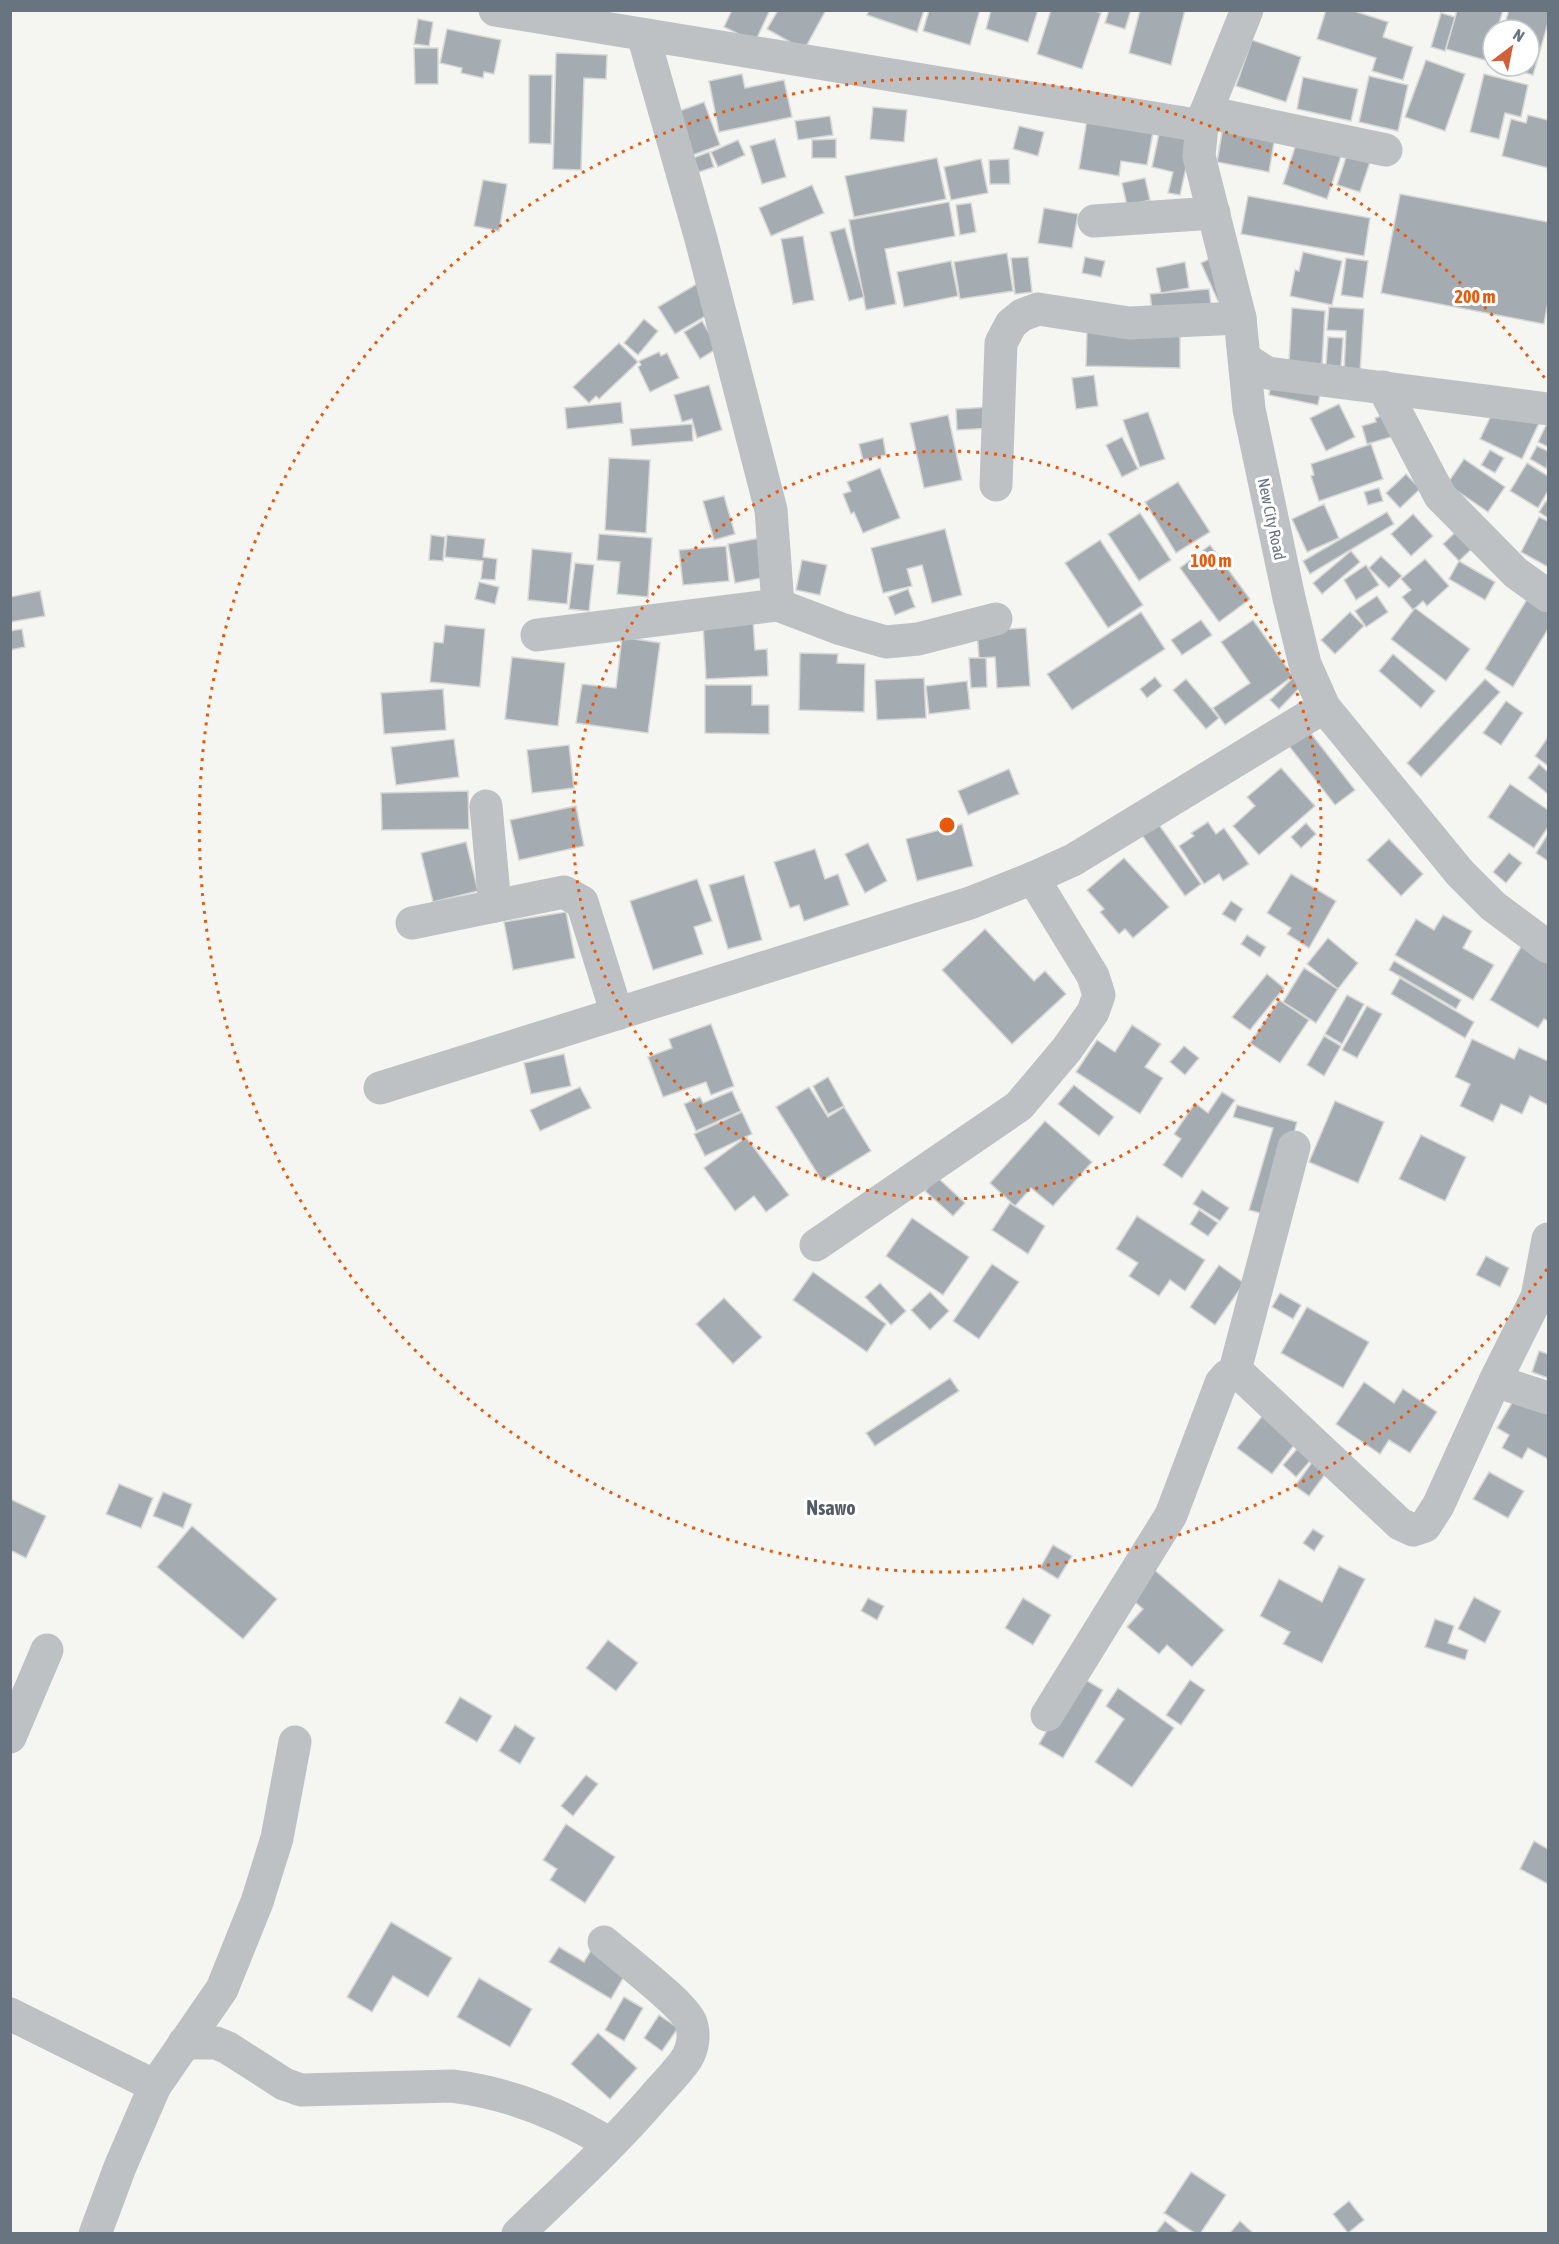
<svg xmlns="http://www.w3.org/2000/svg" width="1559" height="2244" font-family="'Asap Condensed',sans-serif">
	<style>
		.building { fill: #a5acb1; stroke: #d7d7d5; stroke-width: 1.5 }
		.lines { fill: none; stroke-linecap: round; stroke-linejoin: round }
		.minor { stroke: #bdc1c4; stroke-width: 33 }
		.ring { fill: none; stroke: #e8590c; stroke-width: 3; stroke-dasharray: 3 6 }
		.labels { text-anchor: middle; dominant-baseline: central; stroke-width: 6; stroke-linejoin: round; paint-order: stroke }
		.street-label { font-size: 16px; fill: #687580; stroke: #fff }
		.quarter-label { font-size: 20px; font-weight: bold; fill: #555e66; stroke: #fff }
		.centre { fill: #e8590c; stroke: #fff; stroke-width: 3 }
		.ring-label { font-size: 18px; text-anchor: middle; font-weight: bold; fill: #e8590c; stroke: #fff; stroke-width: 6; stroke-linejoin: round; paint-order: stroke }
	</style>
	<rect width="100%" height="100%" fill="#f5f5f2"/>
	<g class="building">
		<path d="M732,10h38l-15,32 -31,-15z"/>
		<path d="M778,10h48l-22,40 -37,-21z"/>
		<path d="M869,10h55l-7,22 -50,-17z"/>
		<path d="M929,10h51l-10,35 -47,-14z"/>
		<path d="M991,10h47l-10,32 -42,-13z"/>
		<path d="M1051,10h42l8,3 -19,56 -45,-15z"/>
		<path d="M1109,10h22l-6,19 -20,-6z"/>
		<path d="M1140,10h45l-14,55 -42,-12z"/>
		<path d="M1326,10h25l37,12 -5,15 30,10 -10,33 -31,-9 4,-13 -59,-19z"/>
		<path d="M1457,10h46l-6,20h-4v15l-5,16 -42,-12z"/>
		<path d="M1509,10h39v13l-15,52 -31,-9h27v-36h-26z"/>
		<path d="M1441,13l14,4 -10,34 -14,-4z"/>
		<path d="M418,19l15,3 -4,24 -15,-2z"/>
		<path d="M447,29l54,11 -7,34 -10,-2 -1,6 -22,-5 1,-5 -22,-5z"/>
		<path d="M1252,40l49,17 -15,45 -50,-16z"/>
		<path d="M414,48h24v36h-23z"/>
		<path d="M556,53l51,2 -1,24 -22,-1 -3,92 -28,-1z"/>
		<path d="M1426,60l39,14 -20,57 -40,-14z"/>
		<path d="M742,74l3,14 39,-8 8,37 -73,15 -10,-51z"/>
		<path d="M1484,74l44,11 -7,32 -16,-4 -6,26 -29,-7z"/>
		<path d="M529,75h23l-1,69 -22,-1z"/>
		<path d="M1369,76l39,9 -10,46 -39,-9z"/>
		<path d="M1303,77l55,12 -7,32 -54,-12z"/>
		<path d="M704,102l16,43 -30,11 -16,-43z"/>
		<path d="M873,107l34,3 -3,32 -34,-3z"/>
		<path d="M1528,115l20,5v48l-46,-12 9,-37 15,4z"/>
		<path d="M830,116l3,19 -35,5 -3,-19z"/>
		<path d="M1087,120l66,12 -6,33 -26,-4 -2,15 -40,-7z"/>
		<path d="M1224,121l52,10 -7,41 -52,-10z"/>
		<path d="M1019,126l25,6 -6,24 -25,-7z"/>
		<path d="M1160,129l33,7 -13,59 -12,-2 5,-21 -21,-5z"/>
		<path d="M1300,132l44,15 -17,52 -44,-15z"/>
		<path d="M775,139l11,38 -24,7 -12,-38z"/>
		<path d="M836,139v19h-24v-18z"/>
		<path d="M738,140l7,15 -27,12 -7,-15z"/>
		<path d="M1350,145l23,8 -13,39 -23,-7z"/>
		<path d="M709,152l5,15 -15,5 -6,-14z"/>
		<path d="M937,158l9,41 -92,18 -9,-41z"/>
		<path d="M981,159l7,34 -37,7 -7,-33z"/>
		<path d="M1009,159l1,25h-20l-1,-24z"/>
		<path d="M1145,178l5,22 -23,6 -5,-23z"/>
		<path d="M483,180l24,4 -8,47 -25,-5z"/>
		<path d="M812,185l12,28 -53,23 -12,-28z"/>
		<path d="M1400,194l148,28v80l-4,22 -163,-31z"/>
		<path d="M1248,196l122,22 -6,38 -123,-22z"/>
		<path d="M949,202l6,34 -70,13 11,55 -30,6 -17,-90z"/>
		<path d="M971,203l5,29 -16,3 -4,-30z"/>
		<path d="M1044,208l34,6 -6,34 -34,-5z"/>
		<path d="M845,228l19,69 -15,4 -19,-69z"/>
		<path d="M803,236l11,64 -21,4 -12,-65z"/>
		<path d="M1303,252l39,9 -10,44 -42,-9 5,-26 4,1z"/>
		<path d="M1007,253l6,38 -53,8 -6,-37z"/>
		<path d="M1028,257l4,35 -17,2 -4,-36z"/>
		<path d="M1085,257l20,4 -4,16 -19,-4z"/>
		<path d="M1213,257l18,37 -13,7 -17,-38z"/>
		<path d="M1346,258l22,3 -5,37 -22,-3z"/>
		<path d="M951,261l7,35 -54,11 -7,-35z"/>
		<path d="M1185,262l4,26 -28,5 -5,-25z"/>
		<path d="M700,282l16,28 -41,24 -17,-27z"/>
		<path d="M1209,289l2,16 -59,5 -2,-16z"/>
		<path d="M1329,307l35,2 -4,64 -16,-1 2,-41 -19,-1z"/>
		<path d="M1292,308l33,3 -3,53 -33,-2z"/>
		<path d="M644,319l14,12 -20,24 -14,-12z"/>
		<path d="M702,321l16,27 -18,11 -16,-27z"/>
		<path d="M1087,330l93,2v36l-94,-2z"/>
		<path d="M1328,337l15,1 -2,29 -15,-2z"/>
		<path d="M619,343l19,19 -39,37 -3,-3 -7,7 -16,-16z"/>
		<path d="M659,352l2,4 6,-3 12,25 -29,14 -12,-25 3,-2 -2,-4z"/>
		<path d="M1094,375l4,31 -22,3 -4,-31z"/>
		<path d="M1272,378l49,9 -3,18 -49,-10z"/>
		<path d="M709,385l13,45 -25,8 -5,-19 -10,3 -8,-27z"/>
		<path d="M1498,401l42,20 -18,38 -42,-20z"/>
		<path d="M621,402l2,21 -56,6 -2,-21z"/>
		<path d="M1339,404l16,33 -29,14 -16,-33z"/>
		<path d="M992,407l1,21 -36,2 -1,-21z"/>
		<path d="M1148,412l17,47 -25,8 -17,-47z"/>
		<path d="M1391,413l7,22 -31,9 -5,-18 14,-4 -1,-4z"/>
		<path d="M948,415l14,65 -38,8 -14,-65z"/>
		<path d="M1548,421v26l-10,-5z"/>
		<path d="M692,424l1,17 -61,5 -2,-17z"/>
		<path d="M1122,437l16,32 -16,8 -16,-32z"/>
		<path d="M883,438l3,17 -23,5 -4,-16z"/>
		<path d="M1371,444l12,35 -64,22 -8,-25 3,-1 -3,-11z"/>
		<path d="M1537,446l11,5 -1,18 -17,-10z"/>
		<path d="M1490,450l14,8 -9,15 -14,-8z"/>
		<path d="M609,458l41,2 -4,73 -41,-3z"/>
		<path d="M1464,459l41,28 -17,25 -41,-28z"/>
		<path d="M1527,463l21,13v15l-10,17 -28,-17z"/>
		<path d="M880,468l20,50 -37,15 -9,-21 -3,2 -8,-20 8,-3 -4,-9z"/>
		<path d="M1406,474l14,15 -20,19 -14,-15z"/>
		<path d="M1178,482l32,50 -34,21 -31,-51z"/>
		<path d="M1379,488l4,13 -15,4 -4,-13z"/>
		<path d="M724,496l11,38 -21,6 -11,-39z"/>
		<path d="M1546,501l2,2v15l-9,-6z"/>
		<path d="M1324,504l15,34 -32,14 -15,-33z"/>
		<path d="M1387,512l7,12 -84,50 -7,-13z"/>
		<path d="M1140,513l31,47 -32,21 -31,-47z"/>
		<path d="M1413,514l20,22 -22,20 -20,-22z"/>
		<path d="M1539,517l9,4v46l-27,-15z"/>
		<path d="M1463,525l16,17 -20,19 -16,-17z"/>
		<path d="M945,529l17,66 -30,8 -10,-38 -15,4 5,17 -29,7 -12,-45z"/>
		<path d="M599,534l53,4 -4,59 -31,-3 3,-32 -23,-2z"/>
		<path d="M431,535l14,2 -2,24 -14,-1z"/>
		<path d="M447,535l38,4 -2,18 14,2 -2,21 -14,-1 2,-18 -38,-4z"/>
		<path d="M760,538l7,39 -32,6 -7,-39z"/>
		<path d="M1100,540l43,65 -35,23 -43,-65z"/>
		<path d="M1210,545l40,54 -31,23 -39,-54z"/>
		<path d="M726,546l3,35 -46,4 -4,-35z"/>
		<path d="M532,549l40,4 -5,51 -39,-4z"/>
		<path d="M1351,551l9,11 -38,32 -9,-11z"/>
		<path d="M1381,556l21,20 -13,12 -20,-20z"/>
		<path d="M1425,559l24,27 -22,20 -4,-5 -10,9 -11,-13 9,-7 -10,-11z"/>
		<path d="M802,560l25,5 -7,30 -24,-5z"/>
		<path d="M1459,561l36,21 -10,18 -36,-21z"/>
		<path d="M575,563l19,2 -5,46 -20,-2z"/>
		<path d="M1366,565l13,20 -23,15 -12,-20z"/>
		<path d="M479,582l20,5 -4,17 -20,-5z"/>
		<path d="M908,589l7,18 -20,8 -7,-18z"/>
		<path d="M40,591l5,25 -35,6v-25z"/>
		<path d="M1532,591l16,10v28l-35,58 -28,-18z"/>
		<path d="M1377,596l11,16 -22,15 -11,-16z"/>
		<path d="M1415,608l55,41 -24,32 -55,-42z"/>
		<path d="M1141,612l24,37 -93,61 -25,-36z"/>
		<path d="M1350,612l14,14 -29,28 -14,-14z"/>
		<path d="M753,620l2,30 12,-1 1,27 -62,3 -3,-57z"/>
		<path d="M1201,620l11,15 -30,20 -11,-15z"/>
		<path d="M1253,620l40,56 -68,49 -12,-17 37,-25 -29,-41z"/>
		<path d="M445,625l40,4 -5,58 -50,-5 4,-40 9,1z"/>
		<path d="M1026,628l4,58 -33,2 -2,-31 -16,1 -2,-27z"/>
		<path d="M22,629l3,18 -15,3v-19z"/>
		<path d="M622,637l38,6 -12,90 -72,-10 6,-39 34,4z"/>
		<path d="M800,653l38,1 -1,9 28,1 -1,48 -65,-2z"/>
		<path d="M1393,654l42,37 -14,17 -42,-37z"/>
		<path d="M512,657l53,6 -7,63 -53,-7z"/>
		<path d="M969,658h17l1,29 -16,1z"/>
		<path d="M1299,672l8,8 -28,29 -9,-9z"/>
		<path d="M1155,677l7,9 -15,12 -7,-9z"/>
		<path d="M924,678l2,40 -49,2 -2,-40z"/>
		<path d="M1186,679l33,39 -13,11 -33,-39z"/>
		<path d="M1485,679l15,13 -79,85 -14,-14z"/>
		<path d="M967,681l3,28 -41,5 -3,-28z"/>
		<path d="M705,685h47v20h17v29l-64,-1z"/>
		<path d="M443,689l3,41 -62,4 -3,-41z"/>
		<path d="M1506,701l17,12 -22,32 -18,-12z"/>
		<path d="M1309,731l46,59 -20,15 -46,-59z"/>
		<path d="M1548,737v29l-13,-10z"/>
		<path d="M454,739l5,38 -63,8 -5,-38z"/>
		<path d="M569,745l5,43 -42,5 -5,-43z"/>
		<path d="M1539,764l9,8v22l-20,-16z"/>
		<path d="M1281,768l34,38 -56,49 -26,-29 22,-20 -8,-9z"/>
		<path d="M1009,769l10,25 -51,21 -10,-24z"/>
		<path d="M1510,784l38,26v17l-14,21 -46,-31z"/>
		<path d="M468,791l1,38 -87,1 -1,-37z"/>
		<path d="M576,806l8,40 -65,14 -9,-40z"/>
		<path d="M1157,822l44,62 -16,12 -44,-62z"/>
		<path d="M1208,822l8,12 8,-6 25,36 -26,17 -4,-7 -15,10 -25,-38 15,-10 -3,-3z"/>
		<path d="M1306,823l10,11 -15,14 -10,-11z"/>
		<path d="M962,824l11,42 -56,15 -11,-42z"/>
		<path d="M1548,834v27l-12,-8z"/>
		<path d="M1389,839l34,35 -22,22 -34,-36z"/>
		<path d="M466,842l12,49 -45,11 -12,-49z"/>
		<path d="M868,843l19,38 -22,12 -20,-39z"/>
		<path d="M815,849l10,30 13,-5 11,31 -45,16 -5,-16 -9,3 -16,-46z"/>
		<path d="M1509,853l13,10 -16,20 -13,-11z"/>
		<path d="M1124,858l45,49 -36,31 -8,-9 -6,5 -19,-22 4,-3 -17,-19z"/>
		<path d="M1291,874l45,27 -27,47 -22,-14 4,-6 -24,-15z"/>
		<path d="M744,875l18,65 -34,9 -19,-64z"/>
		<path d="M697,879l15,42 -18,6 9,27 -50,16 -23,-69z"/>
		<path d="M1231,901l12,8 -8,13 -13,-8z"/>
		<path d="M566,912l9,46 -62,12 -9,-48z"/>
		<path d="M1443,915l29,16 -9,17 31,17 -21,35 -78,-45 21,-36 18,11z"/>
		<path d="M985,929l49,52 11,-10 21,23 -54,50 -70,-74z"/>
		<path d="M1247,935l19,12 -6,10 -19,-13z"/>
		<path d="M1328,938l30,25 -20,26 -31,-25z"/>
		<path d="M1522,945l26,16v60l-4,-2 -6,9 -48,-28z"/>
		<path d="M1394,961l67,39 -5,9 -67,-39z"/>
		<path d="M1304,968l34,21 -22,34 -33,-21z"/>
		<path d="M1267,974l17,14 -34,42 -18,-13z"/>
		<path d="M1400,978l74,44 -9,16 -74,-44z"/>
		<path d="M1347,995l17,9 -22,40 -17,-10z"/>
		<path d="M1279,1000l30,20 -29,43 -30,-20z"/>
		<path d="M1367,1006l15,8 -25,44 -15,-8z"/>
		<path d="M711,1024l23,62 -23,9 -5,-13 -43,15 -15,-40 24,-9 -3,-9z"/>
		<path d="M1132,1025l29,19 -16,23 18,11 -23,36 -64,-42 21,-32 18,12z"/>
		<path d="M1324,1036l17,10 -17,30 -17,-11z"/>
		<path d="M1472,1039l42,20 5,-11 29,13v44l-18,-9 -8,18 -21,-10 -8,18 -33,-16 10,-22 -15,-7z"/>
		<path d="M1184,1046l15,12 -14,17 -15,-13z"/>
		<path d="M564,1054l7,32 -40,8 -7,-31z"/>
		<path d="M828,1077l16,29 -16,8 -15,-28z"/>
		<path d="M1074,1085l40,32 -15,19 -41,-32z"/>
		<path d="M580,1087l11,21 -51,23 -10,-21z"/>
		<path d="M809,1087l19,30 16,-10 27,44 -49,30 -46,-74z"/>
		<path d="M732,1091l9,20 -45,20 -12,-27 16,-7 3,6z"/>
		<path d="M1222,1092l13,8 -53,78 -19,-13 18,-26 -7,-5 21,-31 13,10z"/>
		<path d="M1335,1101l49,21 -26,61 -49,-21z"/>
		<path d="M1237,1105l60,17 -26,94 -22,-6 24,-82 -40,-11z"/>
		<path d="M742,1112l10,22 -47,22 -11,-22z"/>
		<path d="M1045,1121l47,41 -39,44 -22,-18 -16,18 -25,-23z"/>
		<path d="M1421,1135l45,22 -21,44 -46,-22z"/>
		<path d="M746,1137l43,58 -23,17 -12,-16 -19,15 -31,-43z"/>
		<path d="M937,1177l28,26 -12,13 -28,-25z"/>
		<path d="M1202,1190l27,18 -9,13 -27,-17z"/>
		<path d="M1010,1203l35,23 -17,28 -36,-24z"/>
		<path d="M1199,1210l19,13 -10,13 -18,-12z"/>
		<path d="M1137,1216l68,44 -20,31 -15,-11 -11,16 -30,-20 9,-13 -22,-14z"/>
		<path d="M912,1218l57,39 -26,38 -57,-39z"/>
		<path d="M1486,1256l23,12 -9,19 -24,-12z"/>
		<path d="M992,1264l27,18 -40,57 -26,-18z"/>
		<path d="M1219,1265l25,18 -29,42 -25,-18z"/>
		<path d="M813,1272l73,52 -19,28 -74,-52z"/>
		<path d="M880,1283l26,28 -15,14 -26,-28z"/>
		<path d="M930,1292l19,19 -19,19 -19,-20z"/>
		<path d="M1280,1293l21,12 -8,14 -21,-12z"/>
		<path d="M724,1298l38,39 -29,27 -37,-40z"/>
		<path d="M1307,1307l62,35 -26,46 -62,-35z"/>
		<path d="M1539,1351l9,3v24l-16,-6z"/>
		<path d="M950,1378l9,13 -84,55 -9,-13z"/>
		<path d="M1364,1382l30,21 9,-14 34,23 -27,41 -21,-13 -9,14 -44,-30z"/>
		<path d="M1516,1396l32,18v45l-20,-11 -6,11 -20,-11 7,-13 -12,-7z"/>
		<path d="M1267,1410l34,26 -29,38 -35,-26z"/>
		<path d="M1303,1442l13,12 -20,23 -13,-12z"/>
		<path d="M1318,1454l14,11 -23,31 -14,-10z"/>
		<path d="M1489,1472l35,19 -16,27 -35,-19z"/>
		<path d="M119,1484l34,14 -12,30 -35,-14z"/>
		<path d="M163,1492l29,12 -9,24 -30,-12z"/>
		<path d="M10,1499l36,17 -20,42 -16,-8z"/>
		<path d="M192,1526l85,73 -34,40 -86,-72z"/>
		<path d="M1313,1529l11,7 -10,15 -11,-8z"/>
		<path d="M1053,1545l19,11 -14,23 -18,-11z"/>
		<path d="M1339,1566l26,13 -43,84 -39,-19 7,-12 -30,-16 19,-37 43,23z"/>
		<path d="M1151,1567l73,63 -32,37 -25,-22 -8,9 -32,-27 16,-18 -16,-14z"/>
		<path d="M1474,1597l27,14 -16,32 -27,-14z"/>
		<path d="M868,1598l16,8 -7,14 -16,-9z"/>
		<path d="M1023,1598l28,17 -18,30 -28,-17z"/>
		<path d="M1435,1619l19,7 -6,17 20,7 -3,10 -40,-13z"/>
		<path d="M608,1640l30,23 -22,28 -30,-23z"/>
		<path d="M1079,1676l24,14 -40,68 -24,-14z"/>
		<path d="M1190,1680l15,10 -24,35 -15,-10z"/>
		<path d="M1118,1688l56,40 -42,59 -37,-25 29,-43 -18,-13z"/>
		<path d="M460,1697l32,19 -15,26 -32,-19z"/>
		<path d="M515,1725l20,13 -15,26 -21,-13z"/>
		<path d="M586,1775l12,9 -25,32 -12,-10z"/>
		<path d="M566,1824l49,33 -30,46 -35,-23 7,-11 -14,-9z"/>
		<path d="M1534,1841l14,8v35l-28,-15z"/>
		<path d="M391,1922l61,36 -24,39 -35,-21 -21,36 -25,-15z"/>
		<path d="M559,1947l25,15 9,-15 36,21 -18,31 -62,-37z"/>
		<path d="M479,1978l53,31 -22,38 -53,-30z"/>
		<path d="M624,1997l19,11 -19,33 -19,-11z"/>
		<path d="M659,2015l19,13 -16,23 -18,-13z"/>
		<path d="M598,2033l39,35 -27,31 -39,-35z"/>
		<path d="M1191,2172l35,23 -26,39h-4l-32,-21z"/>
		<path d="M1349,2201l15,19 -16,13 -15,-19z"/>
		<path d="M1165,2221l16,13h-26z"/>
		<path d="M1240,2221l14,13h-25z"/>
	</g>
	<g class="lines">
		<g class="minor">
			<path d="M495,10l707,116"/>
			<path d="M1247,10l-41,102 -4,14 -3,30 41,162 9,91 40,189 16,66 19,43 136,166 33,33 55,41"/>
			<path d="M1206,112l180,38"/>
			<path d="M1094,221l120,-8"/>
			<path d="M1245,359l22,14 281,36"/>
			<path d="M1383,387l57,109 76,77 32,23"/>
			<path d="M996,485l5,-142 10,-19 11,-9 16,-6 91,14 111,-5"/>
			<path d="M778,605l63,24 45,13 32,-3 78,-20"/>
			<path d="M537,635l241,-30 -7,-95 -70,-271 -58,-204"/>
			<path d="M486,806l9,100"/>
			<path d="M412,923l152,-31 18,10 35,112"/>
			<path d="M380,1088l590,-185 63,-25 40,-18 251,-153"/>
			<path d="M816,1245l203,-139 48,-57 26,-37 6,-17 -6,-19 -60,-98"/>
			<path d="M1234,1374l60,-227"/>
			<path d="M1495,1381l53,17"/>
			<path d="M1047,1715l124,-200 50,-132 6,-7h15l158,148 13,6 12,-4 13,-20 57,-125 42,-84 11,-58"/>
			<path d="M10,1737l37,-87"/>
			<path d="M10,2014l145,72"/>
			<path d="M184,2043h32l12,5 56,36 17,6 151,-4c58,7 109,28 158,58"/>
			<path d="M95,2234l25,-67 35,-81 67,-97 35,-87 20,-64 18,-96"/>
			<path d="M518,2234c46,-45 94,-88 136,-137 11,-13 24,-25 33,-39 6,-10 8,-24 4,-35 -6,-18 -70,-66 -87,-81"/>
		</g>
	</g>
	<g class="ring">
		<circle cx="947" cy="825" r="374"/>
		<path d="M1547 1269A747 747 0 1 1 1547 381"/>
	</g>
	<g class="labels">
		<g class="street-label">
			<text transform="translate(1272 519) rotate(78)">New City Road</text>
		</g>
		<g class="quarter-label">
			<text x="831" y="1507">Nsawo</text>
		</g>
	</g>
	<circle cx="947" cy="825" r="9" class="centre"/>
	<g class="ring-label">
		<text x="1475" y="303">200 m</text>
		<text x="1211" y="567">100 m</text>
	</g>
	<rect width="1559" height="2244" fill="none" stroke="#687580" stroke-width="24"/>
	<g transform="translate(1511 48) rotate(32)"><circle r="28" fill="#ffffff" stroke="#c3c8cc" stroke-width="1.5"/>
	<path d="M0-4.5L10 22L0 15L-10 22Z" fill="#d15f37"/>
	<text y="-9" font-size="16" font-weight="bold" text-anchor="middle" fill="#687580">N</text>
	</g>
</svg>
